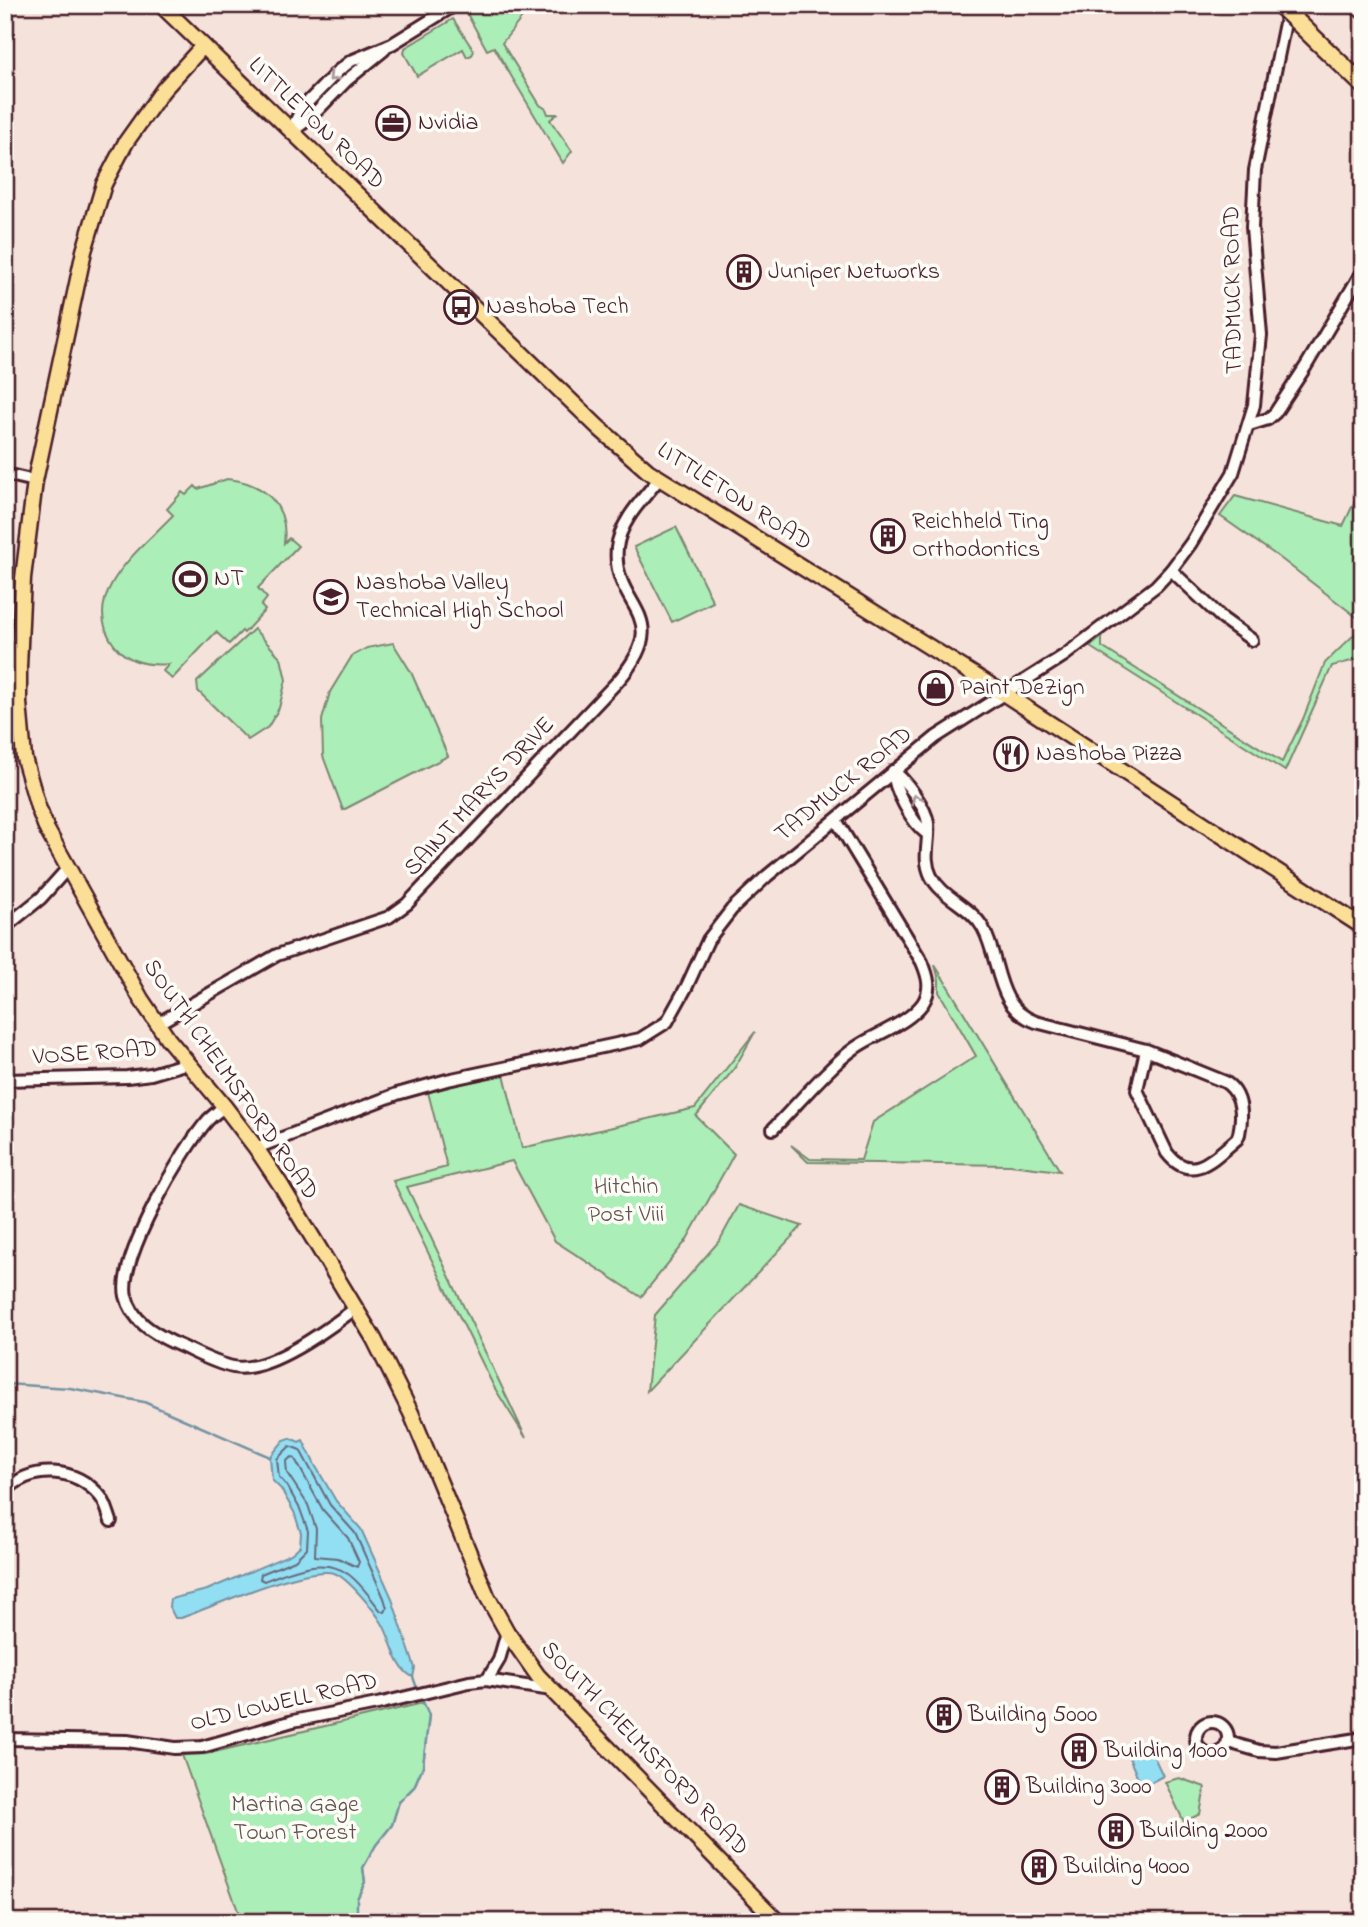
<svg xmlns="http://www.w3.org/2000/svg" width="1368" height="1927" font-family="'Indie Flower',sans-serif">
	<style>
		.green { fill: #aceeb7; stroke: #7b8671; stroke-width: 2 }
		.water { fill: #92def2; stroke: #7592a2; stroke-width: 2 }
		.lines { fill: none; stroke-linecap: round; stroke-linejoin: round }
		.shore { stroke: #676b7b; stroke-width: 2 }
		.stream { stroke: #7592a2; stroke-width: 2.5 }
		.minor-casing { stroke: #4a1f2b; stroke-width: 16 }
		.major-casing { stroke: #4a1f2b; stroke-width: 19 }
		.highway-casing { stroke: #4a1f2b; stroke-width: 21 }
		.minor { stroke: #fdfcf7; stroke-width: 10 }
		.major { stroke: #fbdf96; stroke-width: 14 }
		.highway { stroke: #fbdf96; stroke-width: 16 }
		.highway-bridge-casing { stroke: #4a1f2b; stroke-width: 21; stroke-linecap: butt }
		.highway-bridge { stroke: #fbdf96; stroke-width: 16 }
		.oneway { stroke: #ac999b }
		.labels { text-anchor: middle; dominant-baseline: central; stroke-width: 7; stroke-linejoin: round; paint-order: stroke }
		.poi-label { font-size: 24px; fill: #4a1f2b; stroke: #fdfcf7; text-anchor: start }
		.street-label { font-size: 24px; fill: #4a1f2b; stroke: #fdfcf7 }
		.park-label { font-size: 24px; fill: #62534e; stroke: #fdfcf7 }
	</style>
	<rect width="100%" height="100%" fill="#f5e3db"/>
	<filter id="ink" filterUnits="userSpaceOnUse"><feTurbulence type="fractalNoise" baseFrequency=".0143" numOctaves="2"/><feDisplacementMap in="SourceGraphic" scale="14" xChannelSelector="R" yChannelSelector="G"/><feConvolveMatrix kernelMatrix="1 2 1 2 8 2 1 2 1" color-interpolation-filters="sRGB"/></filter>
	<g filter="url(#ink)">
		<g class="green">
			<path d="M474,5h58l-30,38 38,62 6,4 2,5h9l-7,6 22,31 -9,12 -69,-116 -7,3 -21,-38z"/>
			<path d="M453,19l21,32 -2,4 -5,2 -4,-8 -46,27 -13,-23 1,-5z"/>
			<path d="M1363,478v144l-83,-64 -60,-42 15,-20 108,30 17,-36z"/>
			<path d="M227,479c36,3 62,26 57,64l5,-5 9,8 -40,42 9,10 -6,8 4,4 -21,23 -2,-2 -13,13 -13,-12 -44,47 -9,-8 6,-7c-20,2 -40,-1 -54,-18 -39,-50 26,-97 58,-131l-6,-6 15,-17 4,3 9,-9 3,3z"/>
			<path d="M676,527l37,75 -41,20 -38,-75z"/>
			<path d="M1363,626v32l-31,8 -47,105 -195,-124 12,-10v10l180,115 21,-43 22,-56z"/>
			<path d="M254,629l27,29 5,22 -7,28 -11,19 -20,13 -50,-49 -1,-9z"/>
			<path d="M393,643l18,29 37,84 -105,54 -20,-54 -1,-36 8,-28 22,-36 15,-8z"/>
			<path d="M935,965l125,206 -50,-6 -202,-3 -17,-17 19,14 51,1 12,-38 103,-66 -37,-64v-12z"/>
			<path d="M755,1032l-21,37 -38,47 38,38 -48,87 -45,56 -86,-56 -43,-80 -105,26 119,251 -32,-51 -101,-206 54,-14 -19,-75 76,-18 18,74 173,-40z"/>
			<path d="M739,1205l63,21 -155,165 8,-76 65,-75z"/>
			<path d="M423,1703l6,12 -6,51 -9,21 -15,15 -7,23 -16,20 -13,23 2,14 -8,17v23h-115l-60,-167 24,-1z"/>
			<path d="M1179,1778l26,9 -5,27 -16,8 -19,-40z"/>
		</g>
		<g class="water">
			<path d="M290,1438l9,4 4,-2 12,25 21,36 25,28 30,67 24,72 -2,9c-18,-8 -21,-38 -31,-54 -7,-12 -35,-46 -48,-50 -29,-8 -122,34 -153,45h-6l-6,-12 1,-7 37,-9 84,-36 9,-8 1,-13 -7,-21 -13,-23 -9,-9 -2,-23 14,-17z"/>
			<path d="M1150,1748l13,28 -21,11 -13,-29z"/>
		</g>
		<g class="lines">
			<g class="shore">
				<path d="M290,1446l10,4 30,55 25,28 29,65 3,10 -2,4 -4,-1c-10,-12 -20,-28 -33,-37 -25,-18 -59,-3 -84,7l-4,-2 1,-5 34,-14 12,-12 1,-17 -8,-22 -13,-23 -8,-9 -2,-18z"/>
				<path d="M291,1457l4,2 28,51 25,28 11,24 -2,5 -19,-9 -23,-2 1,-27 -8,-24 -21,-32 -1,-11z"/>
			</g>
			<g class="stream">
				<path d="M5,1384l65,4 74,14 126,55"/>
				<path d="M413,1677l5,14"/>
				<path d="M357,1922v-23l8,-17 -2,-14 13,-23 16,-20 7,-23 15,-15 9,-21 6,-51 -8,-18"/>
			</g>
			<g class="minor-casing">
				<g id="minor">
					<path d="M294,130l16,-12 37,-38 37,-30"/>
					<path d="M291,131l11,-23 36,-37 13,-10 41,-17 63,-39"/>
					<path d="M1249,425l19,-6 7,-6 31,-47 57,-96"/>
					<path d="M5,474l30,7"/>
					<path d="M1171,570l52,49 29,21"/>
					<path d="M5,662l14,-4"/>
					<path d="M893,771c12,8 33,36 35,52 2,19 -6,34 3,53 11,22 40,30 52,52 18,33 12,80 53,94l110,28 79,32c18,12 18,33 14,52l-2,5c-22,18 -45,46 -70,14l-30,-63 9,-40"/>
					<path d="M893,771c1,18 18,51 33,62"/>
					<path d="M5,927l36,-29 26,-29"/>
					<path d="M157,1024l120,-69 112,-38 18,-13 211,-223c59,-68 -7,-73 -1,-133 3,-27 26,-49 42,-69"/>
					<path d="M5,1080l122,-3 24,-3 37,-11"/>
					<path d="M224,1106c-5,5 -11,9 -16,14 -25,28 -91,140 -82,176 6,25 27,37 48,47 19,8 39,20 59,24 35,7 95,-38 123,-59"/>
					<path d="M773,1129c25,-25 54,-61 82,-81 21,-15 52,-23 68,-45 9,-14 5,-27 -1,-41l-86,-142"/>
					<path d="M256,1148l141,-54 50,-14 193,-41 27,-17 20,-36 21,-46 24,-31 35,-33 169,-139 129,-82 91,-69 15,-16 20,-27 42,-70 21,-68 7,-70 -9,-108 3,-57 33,-162"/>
					<path d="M5,1491c28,-27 70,-24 95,5 6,7 8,17 11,25"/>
					<path d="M487,1680l12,-20 8,-28"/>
					<circle cx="1212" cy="1738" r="16"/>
					<path d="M5,1739l122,2 48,7 27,-1 91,-26 89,-18 87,-21 17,-2 66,10"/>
					<path d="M1228,1742l31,9 17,1 87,-14"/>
				</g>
			</g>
			<g class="major-casing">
				<g id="major">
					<path d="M161,5l438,423 49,43 355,222 360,234"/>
					<path d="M203,46l-40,44 -37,52 -22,42 -20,67 -49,230 -12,97 -4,89v36l5,55 14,49 9,23 94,169 27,40 56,67 32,42 26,39 92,152 37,74 76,183 20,36 31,44 240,246"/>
				</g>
			</g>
			<g class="highway-casing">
				<g id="highway">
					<path d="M1357,5l6,5"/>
					<path d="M1318,42l45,43"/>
				</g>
			</g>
			<use href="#minor" class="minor"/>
			<use href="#major" class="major"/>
			<use href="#highway" class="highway"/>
			<g class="highway-bridge-casing">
				<path id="highway-bridge" d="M1280,5l38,37"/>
			</g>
			<use href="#highway-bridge" class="highway-bridge"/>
		</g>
		<defs><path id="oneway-chevron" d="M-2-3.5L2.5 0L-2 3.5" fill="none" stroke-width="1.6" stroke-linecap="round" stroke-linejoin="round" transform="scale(1.75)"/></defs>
		<g class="oneway">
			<use href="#oneway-chevron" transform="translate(333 77) rotate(134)"/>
			<use href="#oneway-chevron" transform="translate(916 799) rotate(-120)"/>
		</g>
	</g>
	<defs>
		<g id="office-ring" transform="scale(1.75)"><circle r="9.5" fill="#fdfcf7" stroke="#4a1f2b" stroke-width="1.5"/><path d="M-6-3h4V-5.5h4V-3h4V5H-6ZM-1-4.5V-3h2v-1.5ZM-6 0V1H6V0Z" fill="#4a1f2b"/></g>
		<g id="building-ring" transform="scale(1.75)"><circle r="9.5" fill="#fdfcf7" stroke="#4a1f2b" stroke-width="1.5"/><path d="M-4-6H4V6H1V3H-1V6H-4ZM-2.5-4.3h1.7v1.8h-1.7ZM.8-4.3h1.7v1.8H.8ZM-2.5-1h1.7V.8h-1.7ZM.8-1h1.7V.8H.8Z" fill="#4a1f2b"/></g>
		<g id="bus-ring" transform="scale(1.75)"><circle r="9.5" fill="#fdfcf7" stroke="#4a1f2b" stroke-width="1.5"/><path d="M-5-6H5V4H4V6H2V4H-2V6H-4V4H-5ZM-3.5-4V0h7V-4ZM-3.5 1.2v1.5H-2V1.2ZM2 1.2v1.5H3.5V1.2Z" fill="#4a1f2b"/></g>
		<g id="stadium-ring" transform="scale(1.75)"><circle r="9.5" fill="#fdfcf7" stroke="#4a1f2b" stroke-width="1.5"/><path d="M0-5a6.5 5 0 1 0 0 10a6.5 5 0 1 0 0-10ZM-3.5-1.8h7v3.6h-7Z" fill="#4a1f2b"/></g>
		<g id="school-ring" transform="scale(1.75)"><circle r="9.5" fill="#fdfcf7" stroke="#4a1f2b" stroke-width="1.5"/><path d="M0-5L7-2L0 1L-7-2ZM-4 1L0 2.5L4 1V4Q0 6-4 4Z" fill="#4a1f2b"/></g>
		<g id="shop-ring" transform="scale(1.75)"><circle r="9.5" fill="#fdfcf7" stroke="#4a1f2b" stroke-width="1.5"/><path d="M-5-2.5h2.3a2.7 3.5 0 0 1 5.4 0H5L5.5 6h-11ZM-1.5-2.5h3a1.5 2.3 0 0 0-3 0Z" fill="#4a1f2b"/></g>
		<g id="restaurant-ring" transform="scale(1.75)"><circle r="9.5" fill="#fdfcf7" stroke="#4a1f2b" stroke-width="1.5"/><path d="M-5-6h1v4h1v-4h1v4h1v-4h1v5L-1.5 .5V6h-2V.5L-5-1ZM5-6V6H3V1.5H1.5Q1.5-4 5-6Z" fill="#4a1f2b"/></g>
	</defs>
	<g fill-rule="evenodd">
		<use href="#office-ring" x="393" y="123"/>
		<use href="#building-ring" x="744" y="272"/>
		<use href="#bus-ring" x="461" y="307"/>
		<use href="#building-ring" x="888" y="536"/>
		<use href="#stadium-ring" x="190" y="579"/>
		<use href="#school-ring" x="331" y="597"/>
		<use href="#shop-ring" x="936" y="688"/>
		<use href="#restaurant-ring" x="1011" y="754"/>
		<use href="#building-ring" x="944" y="1715"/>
		<use href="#building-ring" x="1079" y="1751"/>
		<use href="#building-ring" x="1002" y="1787"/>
		<use href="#building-ring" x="1116" y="1831"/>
		<use href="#building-ring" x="1039" y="1867"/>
	</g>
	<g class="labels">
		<g class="poi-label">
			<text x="418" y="123">Nvidia</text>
			<text x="768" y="272">Juniper Networks</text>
			<text x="486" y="307">Nashoba Tech</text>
			<text x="912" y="522">Reichheld Ting<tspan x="912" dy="28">Orthodontics</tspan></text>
			<text x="214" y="579">NT</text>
			<text x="356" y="583">Nashoba Valley<tspan x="356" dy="28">Technical High School</tspan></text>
			<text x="960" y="688">Paint DeZign</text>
			<text x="1036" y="754">Nashoba Pizza</text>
			<text x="968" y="1715">Building 5000</text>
			<text x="1104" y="1751">Building 1000</text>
			<text x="1026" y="1787">Building 3000</text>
			<text x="1140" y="1831">Building 2000</text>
			<text x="1064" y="1867">Building 4000</text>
		</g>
		<g class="street-label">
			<text transform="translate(316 124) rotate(44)">LITTLETON ROAD</text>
			<text transform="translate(1234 290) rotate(-91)">TADMUCK ROAD</text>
			<text transform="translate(734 497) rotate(33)">LITTLETON ROAD</text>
			<text transform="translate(844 785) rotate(-39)">TADMUCK ROAD</text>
			<text transform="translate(480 797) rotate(-47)">SAINT MARYS DRIVE</text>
			<text transform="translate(95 1054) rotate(-4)">VOSE ROAD</text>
			<text transform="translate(230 1080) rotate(55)">SOUTH CHELMSFORD ROAD</text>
			<text transform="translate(284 1703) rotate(-13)">OLD LOWELL ROAD</text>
			<text transform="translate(644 1749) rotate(46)">SOUTH CHELMSFORD ROAD</text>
		</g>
		<g class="park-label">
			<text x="626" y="1187">Hitchin<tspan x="626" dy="28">Post Viii</tspan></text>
			<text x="295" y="1805">Martina Gage<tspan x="295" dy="28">Town Forest</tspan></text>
		</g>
	</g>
	<rect width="1368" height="1927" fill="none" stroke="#fdfcf7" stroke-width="28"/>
	<rect x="14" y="14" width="1340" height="1899" fill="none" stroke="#4a1f2b" stroke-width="2.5" filter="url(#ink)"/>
</svg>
